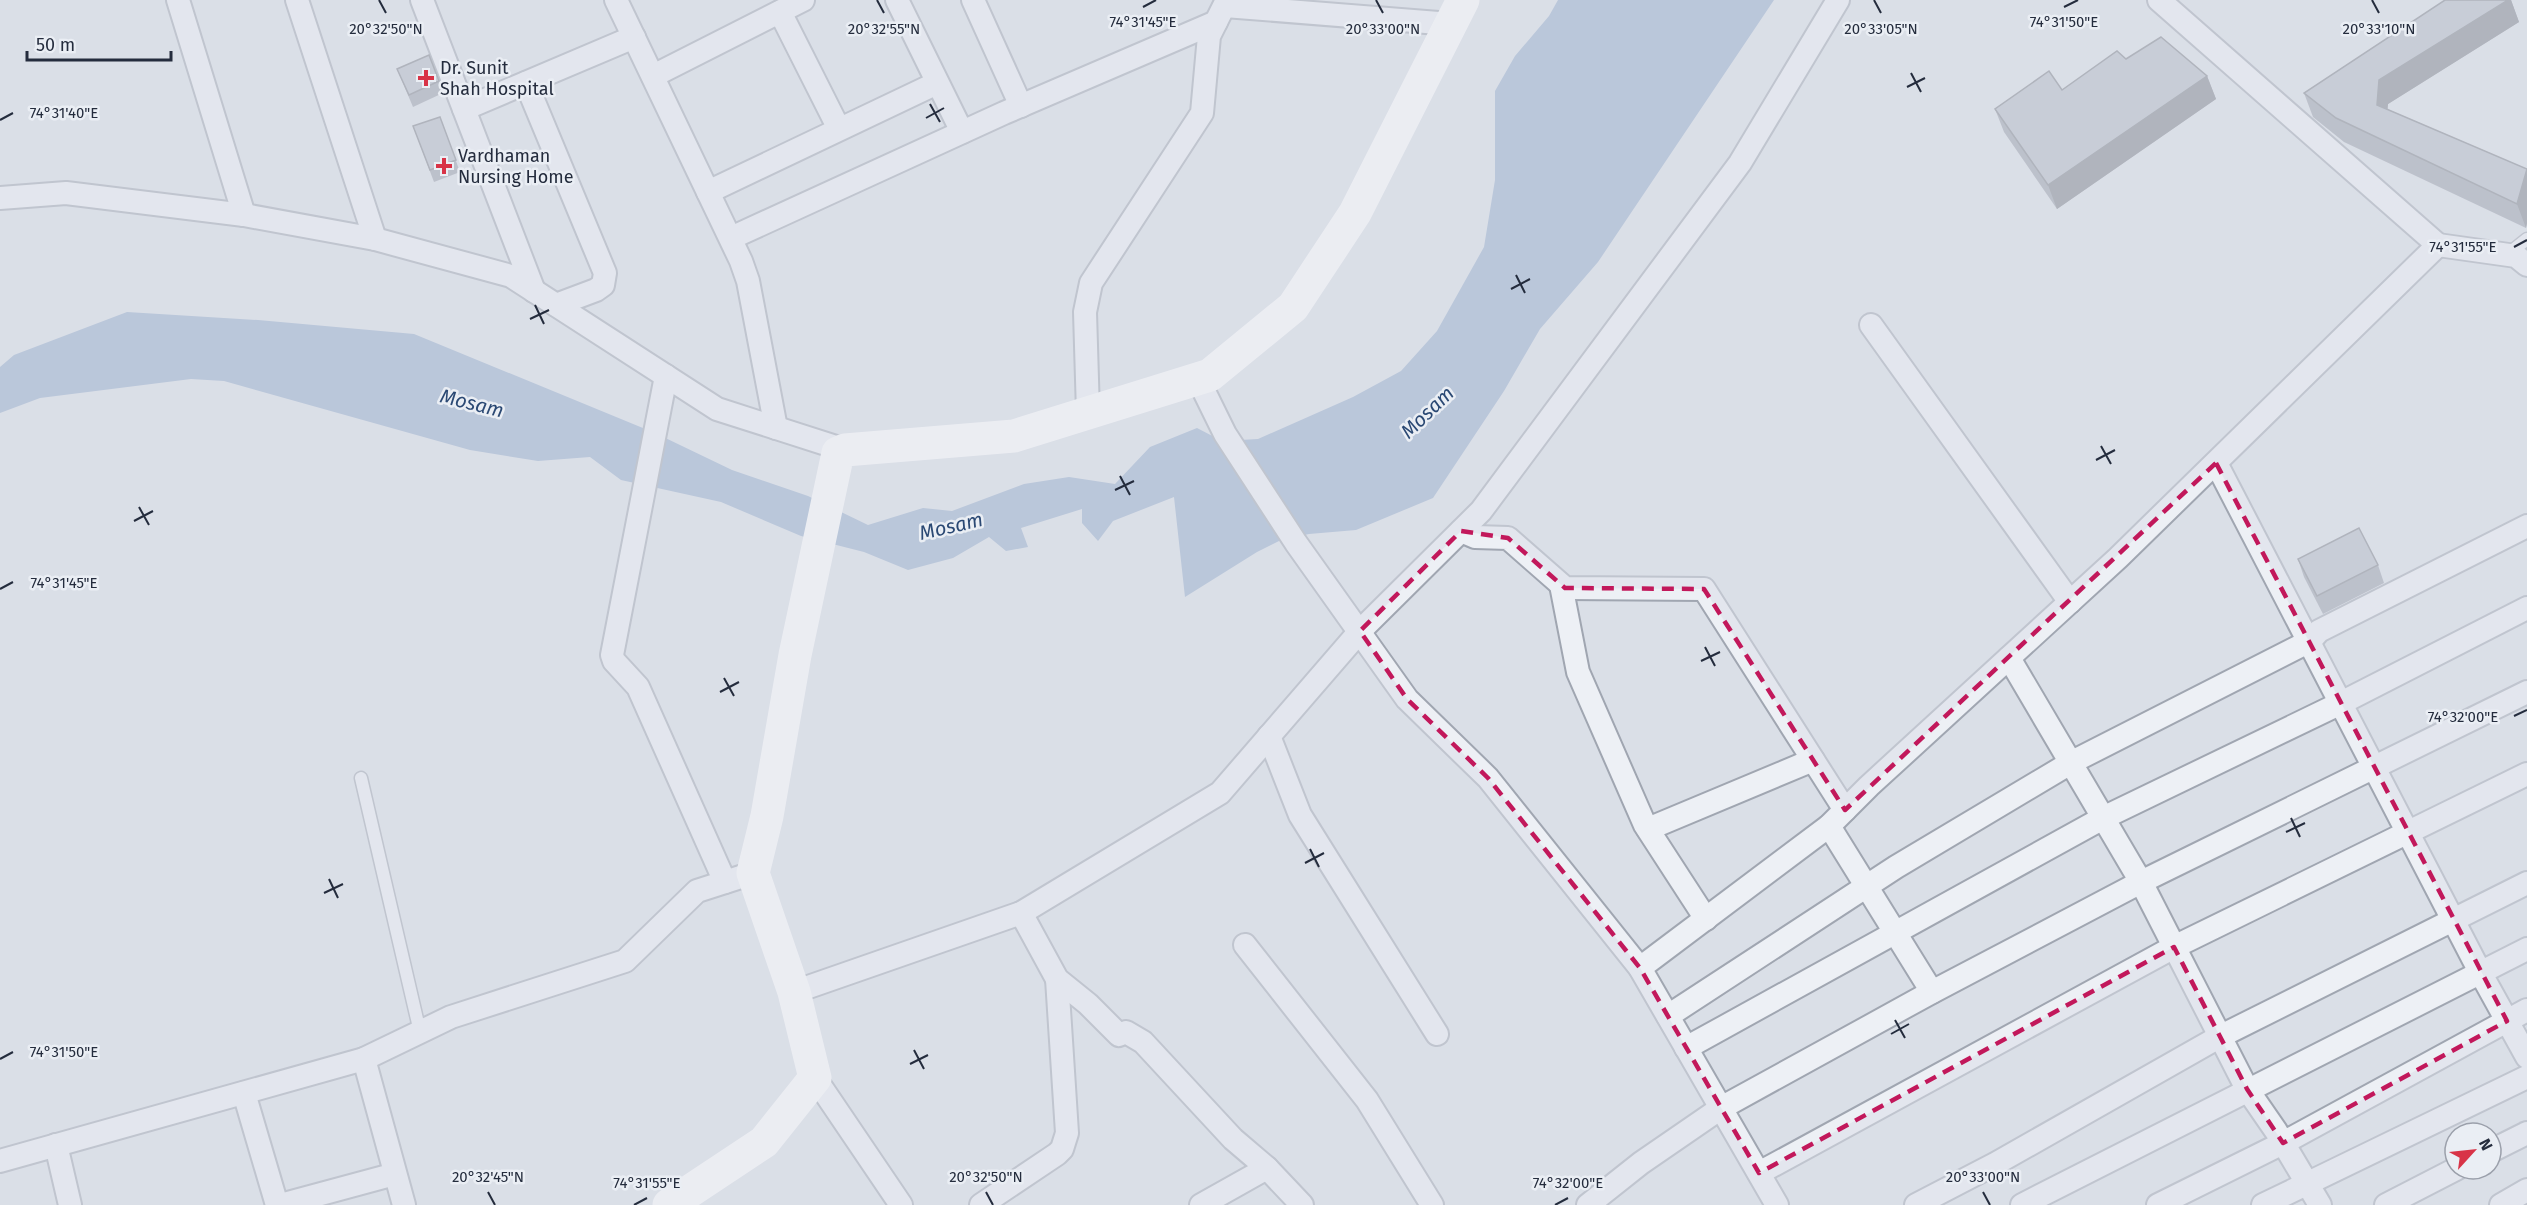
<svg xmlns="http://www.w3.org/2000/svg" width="2527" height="1205" font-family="'Fira Sans',sans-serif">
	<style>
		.water { fill: #92abca }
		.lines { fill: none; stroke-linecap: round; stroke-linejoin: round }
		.lane-casing { stroke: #a0a6b1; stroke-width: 15 }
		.street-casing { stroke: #a0a6b1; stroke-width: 26 }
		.lane { stroke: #edf0f5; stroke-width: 12 }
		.street { stroke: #edf0f5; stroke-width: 22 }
		.secondary { stroke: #fff; stroke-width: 33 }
		.wall { fill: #989ea9 }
		.shaded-wall { fill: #7c8189 }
		.building { fill: #b1b8c4; stroke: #7c8189; stroke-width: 1.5 }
		.marked { fill: none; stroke: #c2185b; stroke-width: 4.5; stroke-dasharray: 12 8; stroke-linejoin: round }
		.ticks { fill: none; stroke: #242c3d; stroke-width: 2 }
		.poi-dot { fill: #d83347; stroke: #eaeef4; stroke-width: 2 }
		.labels { text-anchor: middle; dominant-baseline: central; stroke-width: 5; stroke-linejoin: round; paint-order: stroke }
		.poi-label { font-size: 18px; fill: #242c3d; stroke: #eaeef4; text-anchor: start }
		.water-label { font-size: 20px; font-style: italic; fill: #2b4974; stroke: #eaeef4 }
		.ticks-label { font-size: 15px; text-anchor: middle; fill: #242c3d; stroke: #eaeef4; stroke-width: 5; stroke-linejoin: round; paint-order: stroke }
	</style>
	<rect width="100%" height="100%" fill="#dadfe7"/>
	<path class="water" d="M1558,0h216l-176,262 -58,67 -36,62 -71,107 -77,32 -47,4 -28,6 -24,12 -72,45 -11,-100 -61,24 -15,20 -16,-18v-14l-61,19 7,19 -22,4 -17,-14 -36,21 -45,12 -44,-18 -63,-16 -80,-34 -100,-22 -31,-23 -52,4 -68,-11 -246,-69 -33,-2 -151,19 -40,15v-46l14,-12 113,-43 131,8 156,14 241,99 77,37 76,26 60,29 55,-17 29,3 72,-27 45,-7 46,7 35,-37 47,-19 25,13 36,-2 95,-42 48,-26 36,-40 47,-84 11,-67v-89l20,-35 34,-40z"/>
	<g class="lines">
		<g class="lane-casing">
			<g id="lane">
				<path d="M2507,255l20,-16"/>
				<path d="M361,778l59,254"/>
			</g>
		</g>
		<g class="street-casing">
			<g id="street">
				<path d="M178,0l66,215"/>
				<path d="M297,0l78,239"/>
				<path d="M422,0l112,291"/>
				<path d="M616,0l125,261 7,20 28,147"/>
				<path d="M897,0l65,132"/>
				<path d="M973,0l48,106"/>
				<path d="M1225,6l226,18"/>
				<path d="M780,12l59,117"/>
				<path d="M653,76l150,-76"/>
				<path d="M526,83l79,190 -2,12 -7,5 -40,15"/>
				<path d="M464,109l170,-72"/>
				<path d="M708,192l229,-109"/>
				<path d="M0,198l66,-5 178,22 131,24 136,37 206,133 128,41"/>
				<path d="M731,238l273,-125 212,-91"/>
				<path d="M2438,245l78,11 11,9"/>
				<path d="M1871,325l199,277"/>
				<path d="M666,376l-54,279 2,6 24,26 87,195"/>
				<path d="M1198,379l27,55 71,109 111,156 81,79 152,190 137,237"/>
				<path d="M1088,413l-3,-101 6,-29 111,-170 7,-77 18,-36"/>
				<path d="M2216,463l264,509 47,85"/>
				<path d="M1461,531l14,6 33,1 57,50 139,1 141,221"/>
				<path d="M1561,585l17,87 67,153 61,94"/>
				<path d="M2009,658l132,224 106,207 29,42 44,74"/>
				<path d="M1269,736l31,79 137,219"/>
				<path d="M1829,826l103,166"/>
				<path d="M1648,829l165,-69"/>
				<path d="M1021,913l36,66 31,25 31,31 7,-3 17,10 90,97 34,29 35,37"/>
				<path d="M1245,945l122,155 65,105"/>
				<path d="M1640,968l189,-142 40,-40 249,-228 320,-313 -279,-245"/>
				<path d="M794,992l227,-79 199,-120 140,-162 121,-120 259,-348 98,-163"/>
				<path d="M1668,1016l228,-149 176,-105 238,-121 9,-10 208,-105"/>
				<path d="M1686,1048l417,-230 238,-115 186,-95"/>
				<path d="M815,1078l86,127"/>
				<path d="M244,1093l33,112"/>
				<path d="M56,1145l14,60"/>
				<path d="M2491,1151l36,-18"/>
				<path d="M0,1161l364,-102"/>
				<path d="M1759,1173l415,-226 353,-173"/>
				<path d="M280,1205l115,-31"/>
				<path d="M404,1205l-40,-146 87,-42 174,-56 72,-70 56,-18"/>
				<path d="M981,1205l76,-51 5,-5 5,-16 -10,-154"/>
				<path d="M1201,1205l66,-37"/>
				<path d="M1588,1205l53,-42 80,-55 211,-116 209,-110 386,-190"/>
				<path d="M1916,1205l79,-41 224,-127 308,-154"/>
				<path d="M2022,1205l505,-256"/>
				<path d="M2158,1205l125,-62 244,-133"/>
				<path d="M2263,1205l264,-128"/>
				<path d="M2386,1205l70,-36"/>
				<path d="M2501,1205l26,-15"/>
			</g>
		</g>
		<use href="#lane" class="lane"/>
		<use href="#street" class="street"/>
		<path class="secondary" d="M669,1205l95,-63 51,-64 -21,-86 -41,-119 14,-57 28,-161 43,-202 7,-3 169,-14 196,-61 83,-68 62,-94 108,-213"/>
	</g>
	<g class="wall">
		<path d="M2445,0h66l8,22 -131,82 -1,5 140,60v54l-1,5 -182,-86 -31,-25 -9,-24z"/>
		<path d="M429,55l14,38 -30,14 -16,-38z"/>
		<path d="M2126,59l81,17 9,23 -159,110 -53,-77 -9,-23 67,-19z"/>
		<path d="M440,117l20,55 -26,10 -21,-56z"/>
		<path d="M2298,559l80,6 6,18 -61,31 -19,-37z"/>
	</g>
	<g class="shaded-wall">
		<path d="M2508,0h3l8,22 -131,82 -2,24 -9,-23 2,-25z"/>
		<path d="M2207,76l9,23 -159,110 -9,-24z"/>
		<path d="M2527,171v52l-1,5 -9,-24z"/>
	</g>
	<g class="building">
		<path d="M2445,0h63l-129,80 -2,25 150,64 -10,35 -181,-86 -32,-25z"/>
		<path d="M2161,37l46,39 -159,109 -53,-76 54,-38 13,19 55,-39 9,8z"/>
		<path d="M429,55l10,26 -30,14 -12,-26z"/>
		<path d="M440,117l16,43 -26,10 -17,-44z"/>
		<path d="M2359,528l19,37 -61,31 -19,-37z"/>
	</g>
	<path d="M0 0H2527V1205H0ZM2216,463l291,558 -224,122 -36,-54 -73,-142 -415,226 -119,-205 -152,-190 -81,-79 -47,-68 101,-100 47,7 57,50 139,1 141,221z" fill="#dadfe7" fill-opacity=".55" fill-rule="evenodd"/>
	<path class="marked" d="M2216,463l291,558 -224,122 -36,-54 -73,-142 -415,226 -119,-205 -152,-190 -81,-79 -47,-68 101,-100 47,7 57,50 139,1 141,221z"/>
	<path class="ticks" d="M379,0l7,13M877,0l7,13M1376,0l7,13M1874,0l7,13M2372,0l7,13M1143,7l13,-7M2064,7l14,-7M1911,73l10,19M1907,87l18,-9M930,104l10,18M926,118l18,-10M0,120l13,-7M2514,247l13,-7M1516,275l9,18M1511,289l19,-10M535,305l9,19M530,319l19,-9M2101,446l10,18M2096,460l19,-10M1120,476l10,19M1115,490l19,-9M139,507l10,18M134,521l19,-10M0,589l13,-7M1705,647l10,19M1701,661l19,-9M724,678l10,18M720,692l19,-10M2514,716l13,-6M2291,818l9,19M2286,832l19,-9M1310,849l9,18M1305,863l19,-10M329,879l9,19M324,893l19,-9M1895,1020l10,18M1891,1034l18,-10M914,1050l10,19M0,1059l13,-7M910,1064l18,-9M488,1192l7,13M986,1192l7,13M1983,1192l7,13M634,1205l13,-7M1555,1205l13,-7"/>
	<g class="poi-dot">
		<path d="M423 69h6v6h6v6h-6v6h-6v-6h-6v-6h6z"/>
		<path d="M441 157h6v6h6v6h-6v6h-6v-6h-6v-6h6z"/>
	</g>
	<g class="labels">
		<g class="poi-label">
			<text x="440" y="68">Dr. Sunit<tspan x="440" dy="21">Shah Hospital</tspan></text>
			<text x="458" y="156">Vardhaman<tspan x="458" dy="21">Nursing Home</tspan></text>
		</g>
		<g class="water-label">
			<text transform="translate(472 403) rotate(14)">Mosam</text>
			<text transform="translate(1427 412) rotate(-44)">Mosam</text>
			<text transform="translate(951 526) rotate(-13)">Mosam</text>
		</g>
	</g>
	<g class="ticks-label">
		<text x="1143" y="27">74°31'45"E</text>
		<text x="2064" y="27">74°31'50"E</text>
		<text x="386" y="34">20°32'50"N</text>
		<text x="884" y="34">20°32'55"N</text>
		<text x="1383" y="34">20°33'00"N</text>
		<text x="1881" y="34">20°33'05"N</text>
		<text x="2379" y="34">20°33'10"N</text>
		<text x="64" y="118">74°31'40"E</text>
		<text x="2463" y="252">74°31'55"E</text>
		<text x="64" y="588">74°31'45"E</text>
		<text x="2463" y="722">74°32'00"E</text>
		<text x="64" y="1057">74°31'50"E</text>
		<text x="488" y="1182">20°32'45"N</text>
		<text x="986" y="1182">20°32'50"N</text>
		<text x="1983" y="1182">20°33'00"N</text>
		<text x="647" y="1188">74°31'55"E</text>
		<text x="1568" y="1188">74°32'00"E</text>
	</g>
	<g transform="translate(2473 1151) rotate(63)"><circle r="28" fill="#eaeef4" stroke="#9ba0ab" stroke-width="1.5"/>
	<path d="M0-4.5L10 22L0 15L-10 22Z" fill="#d83347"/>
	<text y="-9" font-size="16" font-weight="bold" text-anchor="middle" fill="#242c3d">N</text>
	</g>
	<path d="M27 51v9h144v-9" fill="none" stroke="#242c3d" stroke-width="3"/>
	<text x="36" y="51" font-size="18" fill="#242c3d" stroke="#eaeef4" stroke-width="4.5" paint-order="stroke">50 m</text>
</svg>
